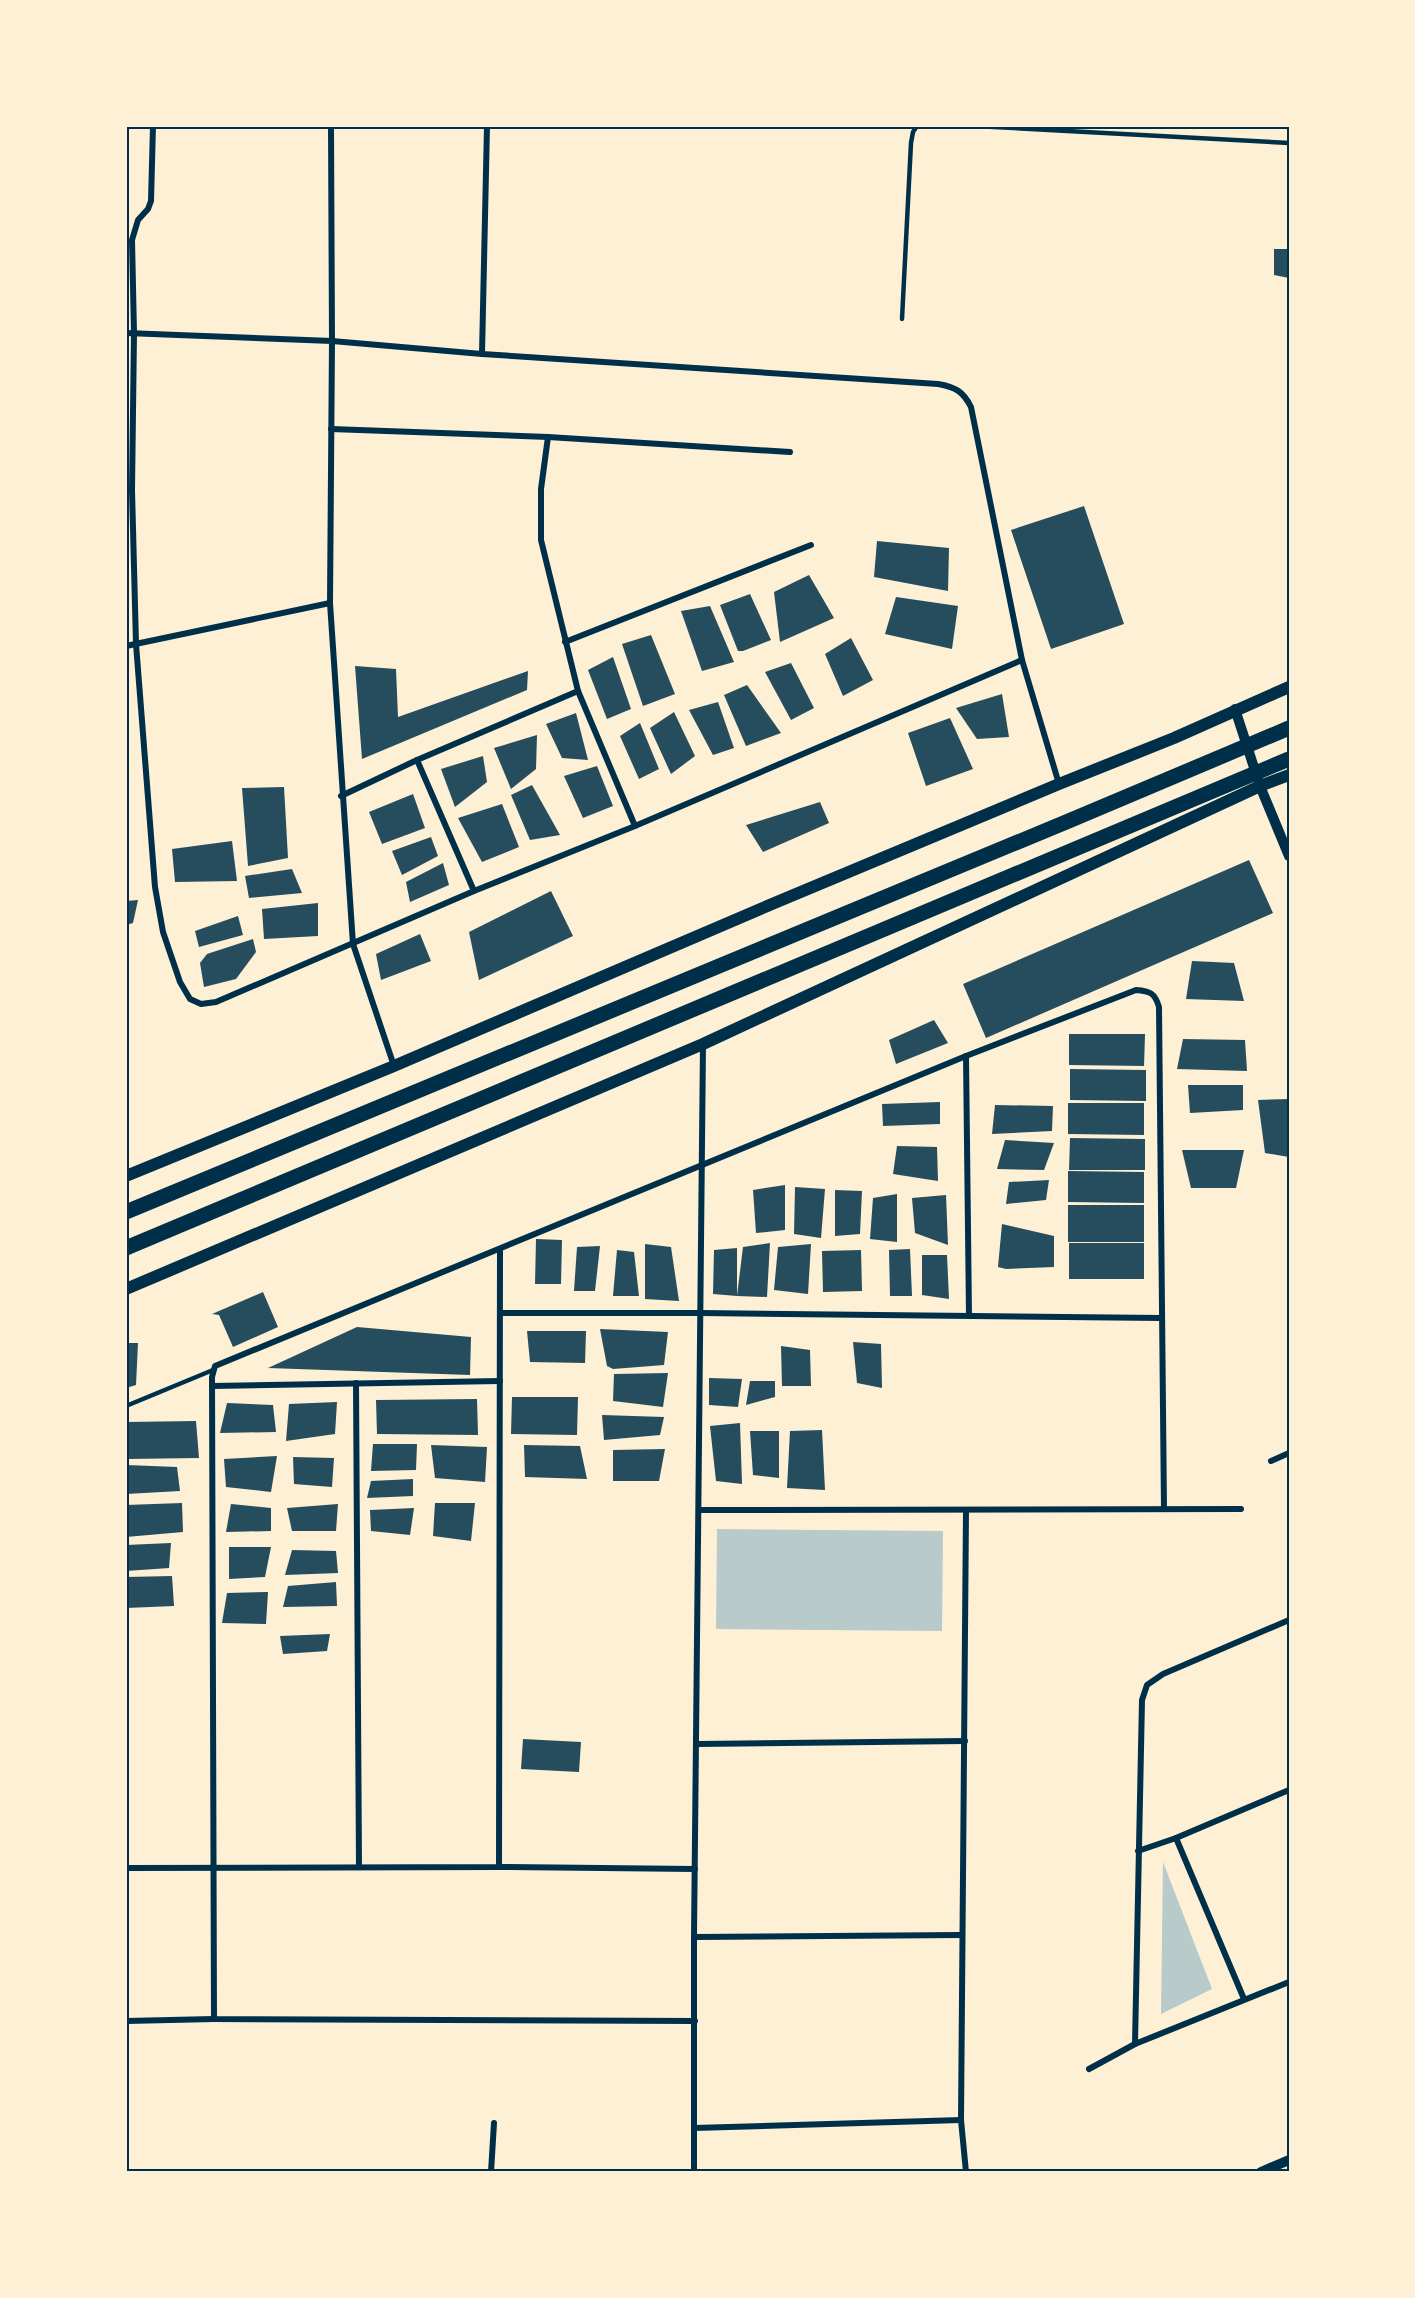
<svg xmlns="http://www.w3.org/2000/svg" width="1415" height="2298" font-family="'Fira Sans',sans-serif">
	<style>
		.green { fill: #b9caca }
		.building { fill: #264d5e }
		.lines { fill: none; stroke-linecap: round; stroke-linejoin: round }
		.service { stroke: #003049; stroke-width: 4.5 }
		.minor { stroke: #003049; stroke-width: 6 }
		.tertiary { stroke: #003049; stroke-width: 10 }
		.secondary { stroke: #003049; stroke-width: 12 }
		.trunk { stroke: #003049; stroke-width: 15 }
		.neatline { fill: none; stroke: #003049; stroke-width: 2 }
	</style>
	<rect width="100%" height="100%" fill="#fdf0d5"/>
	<g class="green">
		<path d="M717,1529l226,2 -1,100 -226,-2z"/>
		<path d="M1163,1862l49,127 -51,25z"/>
	</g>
	<g class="building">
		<path d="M1274,249h15v29l-15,-3z"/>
		<path d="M1084,506l40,118 -73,25 -40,-119z"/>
		<path d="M877,541l72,7 -1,43 -74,-14z"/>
		<path d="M809,575l25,43 -54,24 -6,-50z"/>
		<path d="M750,594l21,46 -28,11h-5l-18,-46z"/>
		<path d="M896,597l62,9 -6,43 -67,-15z"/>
		<path d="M710,606l24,56 -32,9 -21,-60z"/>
		<path d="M651,635l24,59 -32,12 -21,-62z"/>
		<path d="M851,638l22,42 -30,16 -18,-42z"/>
		<path d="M613,657l18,52 -24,10 -19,-49z"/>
		<path d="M791,663l23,45 -23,12 -26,-48z"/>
		<path d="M355,666l41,3 2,48 130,-46 -1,19 -165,69z"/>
		<path d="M747,685l34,48 -35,13 -22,-51z"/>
		<path d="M1002,694l7,43 -32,2 -21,-31z"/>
		<path d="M718,702l16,46 -21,7 -24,-45z"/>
		<path d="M674,712l21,44 -24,18 -21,-46z"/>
		<path d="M576,713l12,47 -26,-2 -16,-34z"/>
		<path d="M950,718l23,51 -47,17 -18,-53z"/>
		<path d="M640,723l19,46 -20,10 -19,-43z"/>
		<path d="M537,735l-1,34 -25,20 -17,-41z"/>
		<path d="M483,756l4,26 -32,25 -14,-38z"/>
		<path d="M597,766l16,40 -30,12 -19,-42z"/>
		<path d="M532,785l28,50 -30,5 -19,-45z"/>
		<path d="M284,787l4,71 -40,8 -6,-78z"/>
		<path d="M413,794l12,34 -43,16 -13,-32z"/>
		<path d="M820,802l9,21 -66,29 -17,-27z"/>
		<path d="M502,804l17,43 -37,15 -24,-44z"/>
		<path d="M126,826h3l-1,26h-2z"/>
		<path d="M431,837l7,19 -36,19 -10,-24z"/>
		<path d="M232,841l5,40 -62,1 -3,-33z"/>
		<path d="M1249,860l24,53 -287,125 -23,-54z"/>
		<path d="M443,863l6,22 -39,17 -4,-20z"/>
		<path d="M292,869l10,24 -53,5 -4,-22z"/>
		<path d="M551,891l22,45 -94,44 -10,-48z"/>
		<path d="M138,900l-5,23 -7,2v-24z"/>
		<path d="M318,903v33l-54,3 -2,-30z"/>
		<path d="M238,916l5,19 -44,12 -4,-16z"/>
		<path d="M420,934l11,27 -50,19 -5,-26z"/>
		<path d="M253,939l3,13 -20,27 -32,8 -4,-24 7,-9z"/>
		<path d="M1192,961l42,2 10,38 -58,-2z"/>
		<path d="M934,1020l14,23 -52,21 -7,-24z"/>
		<path d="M1069,1034h76l-1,32 -75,-1z"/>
		<path d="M1183,1039l62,1 2,31 -70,-2z"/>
		<path d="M1070,1069l76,1v31l-76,-1z"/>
		<path d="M1188,1085h55v25l-53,3z"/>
		<path d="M1289,1099v58l-24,-4 -7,-53z"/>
		<path d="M940,1102v22l-57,2 -1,-22z"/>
		<path d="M1068,1103h76v32l-76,-1z"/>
		<path d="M995,1105l58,1 -1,25 -60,3z"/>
		<path d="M1070,1138l75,1v31h-76z"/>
		<path d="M1005,1140l49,3 -10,27 -47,-1z"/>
		<path d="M897,1146l40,1 1,34 -45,-7z"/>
		<path d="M1182,1150h62l-8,38h-45z"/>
		<path d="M1068,1171l76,1v31l-76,-1z"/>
		<path d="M1049,1180l-3,20 -40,4 3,-22z"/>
		<path d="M785,1185v45l-29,3 -3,-43z"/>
		<path d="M795,1187l30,2 -4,49 -27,-4z"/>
		<path d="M835,1190l27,1 -2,43 -25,2z"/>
		<path d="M897,1194v48l-27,-3 3,-41z"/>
		<path d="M946,1195l2,50 -33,-12 -3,-35z"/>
		<rect x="1068" y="1205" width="76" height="37"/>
		<path d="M1002,1224l52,12v31l-48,2 -8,-2z"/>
		<path d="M536,1239l26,1 -1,44h-26z"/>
		<path d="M770,1243l-3,54 -30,-1 -24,-2 1,-44 23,-2v48l6,-49z"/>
		<rect x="1069" y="1243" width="75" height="36"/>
		<path d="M645,1244l26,3 8,54 -34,-2z"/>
		<path d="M811,1244l-3,50 -34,-4 4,-43z"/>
		<path d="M600,1246l-5,45h-21l3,-44z"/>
		<path d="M910,1249l2,47h-22l-1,-46z"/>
		<path d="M617,1250l17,2 5,44h-26z"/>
		<path d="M861,1250l1,41 -39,1 -1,-41z"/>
		<path d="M922,1255h25l2,44 -27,-4z"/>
		<path d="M263,1292l15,35 -45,20 -14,-32 -7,-1z"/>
		<path d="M357,1327l114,10 -1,38 -202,-7z"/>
		<path d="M600,1329l68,3 -4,33 -51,4 -6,-3z"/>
		<path d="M527,1331h59l-1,32 -55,-1z"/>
		<path d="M853,1342l28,2 1,44 -25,-5z"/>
		<path d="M126,1343h12l-2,42 -10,3z"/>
		<path d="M781,1346l29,4 1,36h-29z"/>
		<path d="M668,1373l-5,34 -50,-6 1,-27z"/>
		<path d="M709,1378l33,1 -4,28 -29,-2z"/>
		<path d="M750,1381h25v16l-29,8z"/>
		<path d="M512,1397h66l-1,38 -66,-1z"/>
		<path d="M477,1399l1,36 -101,-1 -1,-34z"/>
		<path d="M337,1402l-2,32 -49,7 3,-37z"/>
		<path d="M227,1403l46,2 3,27 -56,1z"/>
		<path d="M602,1415l62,2 -4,18 -56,5z"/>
		<path d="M196,1421l3,37 -73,1v-37z"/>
		<path d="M740,1423l2,61 -26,-3 -6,-55z"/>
		<path d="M822,1430l3,60 -38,-2 3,-57z"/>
		<path d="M750,1431h29v47l-26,-3z"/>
		<path d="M373,1444h44l-1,26 -45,1z"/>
		<path d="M431,1445l56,2 -2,35 -50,-4z"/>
		<path d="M524,1445l56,1 7,33 -62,-2z"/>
		<path d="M665,1449l-6,32h-46v-31z"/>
		<path d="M277,1456l-6,36 -45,-5 -2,-28z"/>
		<path d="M293,1457l41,1 -2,29 -38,-3z"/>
		<path d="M126,1465l51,2 3,24 -54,3z"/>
		<path d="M413,1479v17l-46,2 4,-17z"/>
		<path d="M182,1503l1,29 -57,5v-32z"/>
		<path d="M435,1503h40l-4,38 -38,-5z"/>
		<path d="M231,1504l40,4v23l-45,1z"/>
		<path d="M338,1504l-2,27h-44l-5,-23z"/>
		<path d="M414,1508l-4,27 -39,-4 -1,-21z"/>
		<path d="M171,1543l-2,25 -43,3v-26z"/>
		<path d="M229,1547h42l-6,30 -36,2z"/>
		<path d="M292,1550l44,1 2,22 -53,2z"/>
		<path d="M172,1576l2,30 -48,2v-31z"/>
		<path d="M336,1582l1,24 -54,1 5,-21z"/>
		<path d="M268,1592l-2,32 -44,-1 5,-30z"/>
		<path d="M330,1634l-3,17 -44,3 -3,-18z"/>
		<path d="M523,1739l58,3 -2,30 -58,-3z"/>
	</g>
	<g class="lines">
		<g class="service">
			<path d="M975,126l314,17"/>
			<path d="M902,319l9,-176 2,-11 4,-6"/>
			<path d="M126,1406l87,-36"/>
		</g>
		<g class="minor">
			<path d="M153,126l-2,75 -3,8 -10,11 -6,20 2,93 -2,157 4,154 19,243 8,45 17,50 10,17 11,5 15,-2 258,-111 161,-65 387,-166"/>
			<path d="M331,126l1,215 150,13 456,30c17,3 25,7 33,23l51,253 37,124"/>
			<path d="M126,333l206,8 -2,262 23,341 41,122"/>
			<path d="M482,354l5,-228"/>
			<path d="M331,429l217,8 242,15"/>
			<path d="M548,437l-7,52v51l37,151"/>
			<path d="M565,642l246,-97"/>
			<path d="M126,646l204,-43"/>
			<path d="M417,760l57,131"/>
			<path d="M341,796l76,-36 161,-69 57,135"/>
			<path d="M703,1044l-9,893v191l267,-8"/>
			<path d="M966,1056l3,260"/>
			<path d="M500,1313h200l461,5"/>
			<path d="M356,1383l3,484"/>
			<path d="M212,1386l288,-5"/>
			<path d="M1271,1461l18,-8"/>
			<path d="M699,1510l542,-1"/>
			<path d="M966,1510l-5,610 5,52"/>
			<path d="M1289,1620l-126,54 -16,11 -5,15 -7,344 154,-62"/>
			<path d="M697,1744l268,-3"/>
			<path d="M1176,1838l68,161"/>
			<path d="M1138,1851l38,-13 113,-48"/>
			<path d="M499,1867l196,2"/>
			<path d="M126,1868l373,-1 1,-617"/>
			<path d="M694,1937l267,-2"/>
			<path d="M126,2021l88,-2"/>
			<path d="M695,2021l-481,-2 -2,-642 3,-11 751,-310 170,-66c14,1 19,3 23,17l5,502"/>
			<path d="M1089,2069l46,-25"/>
			<path d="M491,2172l3,-49"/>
			<path d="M694,2172v-44"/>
		</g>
		<g class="tertiary">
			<path d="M1235,709l25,77 29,70"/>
			<path d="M1261,2172l28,-12"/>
		</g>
		<g class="secondary">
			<path d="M126,1176l268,-110 378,-162 287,-120 115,-46 115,-51"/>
			<path d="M126,1289l577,-245 557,-258 29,-11"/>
		</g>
		<g class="trunk">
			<path d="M126,1212l945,-392 218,-92"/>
			<path d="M126,1248l1163,-489"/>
		</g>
	</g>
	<rect width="1415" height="2298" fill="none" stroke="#fdf0d5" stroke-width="255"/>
	<rect x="128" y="128" width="1160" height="2042" class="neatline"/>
</svg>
